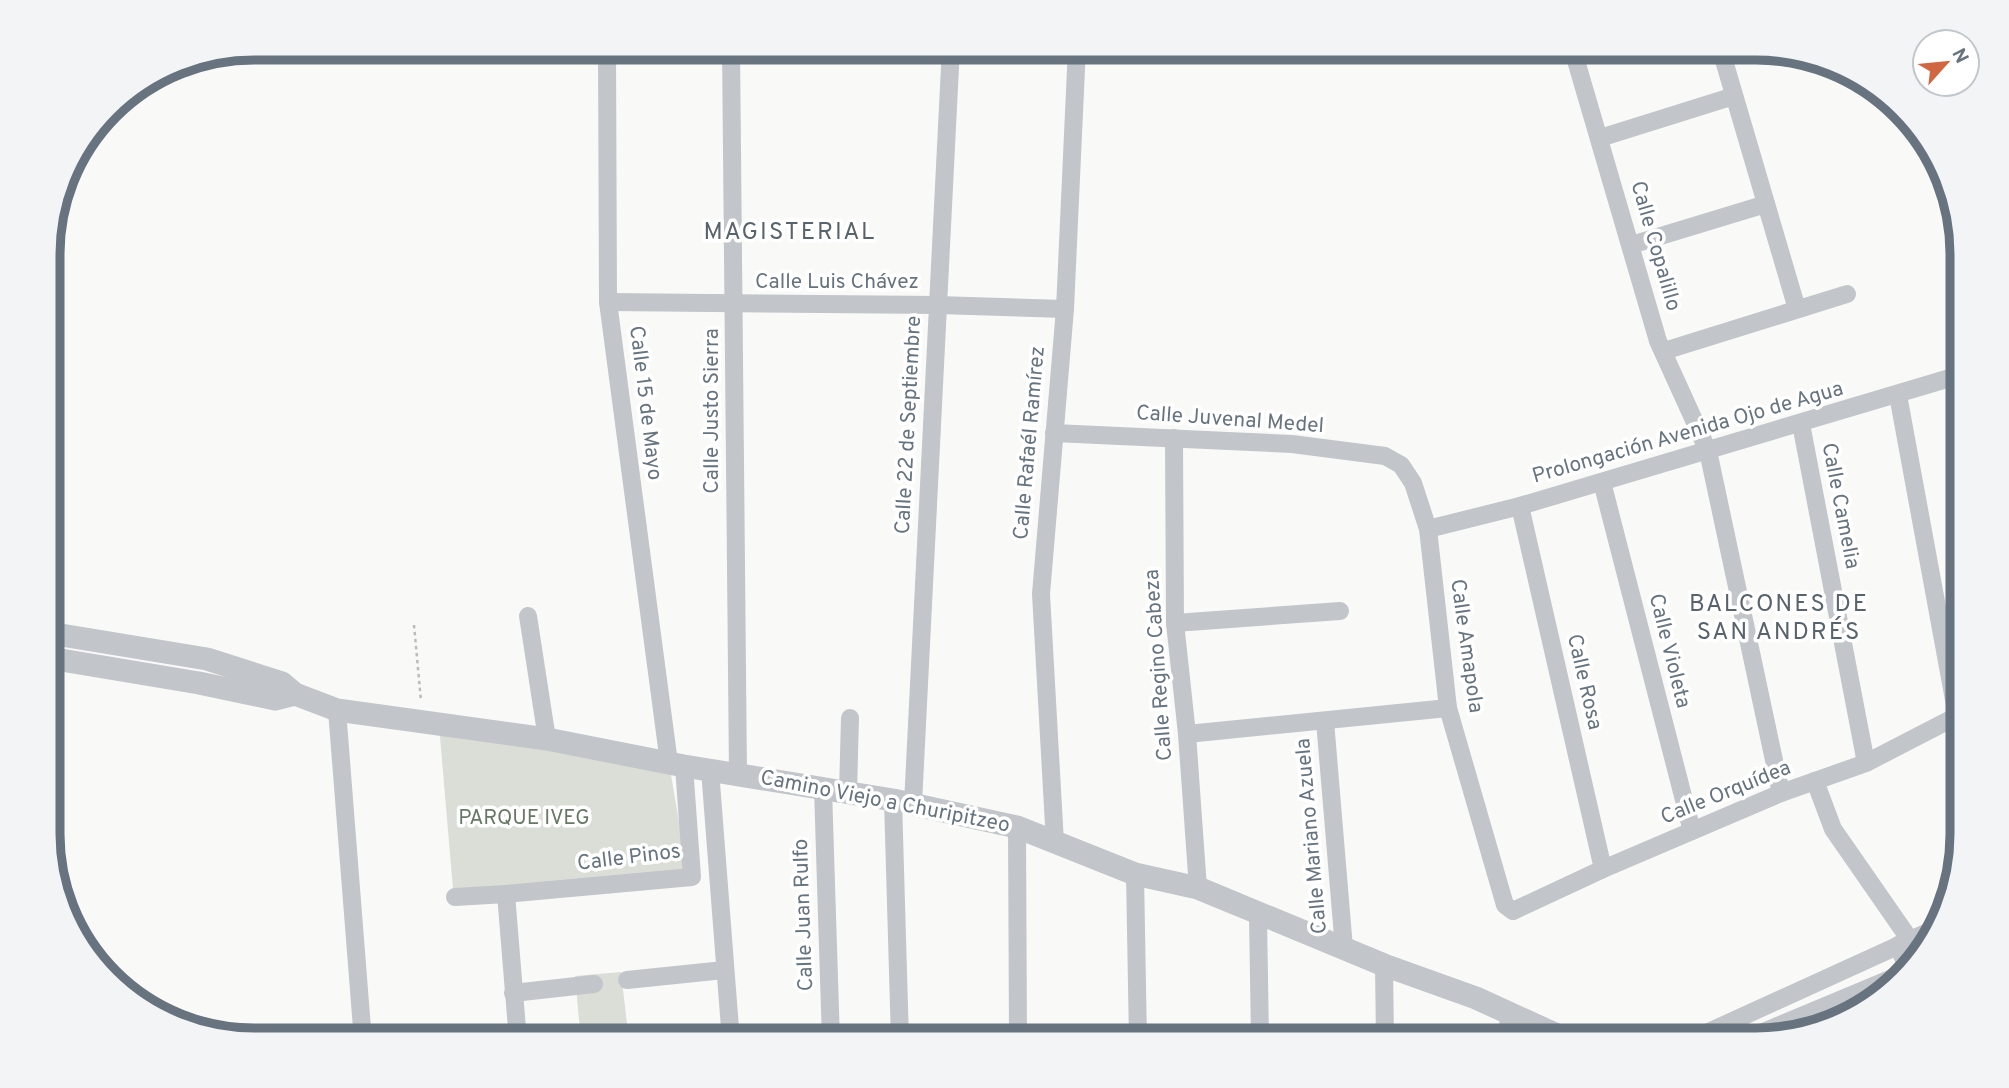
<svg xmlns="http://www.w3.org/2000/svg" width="2009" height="1088" font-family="Overpass,sans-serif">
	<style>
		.green { fill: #daded7 }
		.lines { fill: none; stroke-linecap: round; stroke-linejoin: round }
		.path { stroke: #babdc0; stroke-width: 2.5; stroke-dasharray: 3.5 3.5; stroke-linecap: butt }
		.minor { stroke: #c2c5c9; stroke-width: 18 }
		.tertiary { stroke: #c2c5c9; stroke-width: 23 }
		.labels { text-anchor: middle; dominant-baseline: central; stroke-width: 7; stroke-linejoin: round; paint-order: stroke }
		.street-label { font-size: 21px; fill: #67747f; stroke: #fff }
		.park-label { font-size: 21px; fill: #697866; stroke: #fff }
		.quarter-label { font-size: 24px; letter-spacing: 2px; fill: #59636b; stroke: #fff }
		.rim { fill: none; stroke: #67747f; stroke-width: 9 }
	</style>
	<rect width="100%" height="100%" fill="#f9faf8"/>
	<g class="green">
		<path d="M439,725l230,38 20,118 -235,20z"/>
		<path d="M621,972l8,69h-48l-6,-65z"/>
	</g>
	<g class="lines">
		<path class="path" d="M414,625l7,76"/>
		<g class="minor">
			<path d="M607,47l1,255 61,461"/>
			<path d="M731,47l7,727"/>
			<path d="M1572,47l86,294 50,110 73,342"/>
			<path d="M1720,47l77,262"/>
			<path d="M1600,138l134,-42"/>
			<path d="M1631,245l135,-41"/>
			<path d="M608,302l330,3 127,4"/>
			<path d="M1664,351l183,-57"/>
			<path d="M1801,424l65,339"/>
			<path d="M1054,433l238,11 93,12 16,9 12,18 15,46 20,179 57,197 8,6 90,-42 178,-76 85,-30 91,-47 -59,-321"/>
			<path d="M1174,438l1,185 12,111 11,154"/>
			<path d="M1602,482l90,349"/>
			<path d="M1520,506l83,363"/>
			<path d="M1428,529l92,-23 440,-131"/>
			<path d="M528,616l19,123"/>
			<path d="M1175,623l165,-12"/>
			<path d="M337,710l26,331"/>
			<path d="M1325,721l19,227"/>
			<path d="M1187,734l261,-26"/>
			<path d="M710,770l21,271"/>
			<path d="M1815,781l18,48 77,111"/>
			<path d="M823,789l8,252"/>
			<path d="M848,793l2,-75"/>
			<path d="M893,800l7,241"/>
			<path d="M913,804l38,-757"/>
			<path d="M1017,827l1,214"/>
			<path d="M1055,843l-14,-249 24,-285 12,-262"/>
			<path d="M1135,874l3,167"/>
			<path d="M506,894l12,147"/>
			<path d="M455,897l51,-3 186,-17 -8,-111"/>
			<path d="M1258,914l2,126"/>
			<path d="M1898,945l8,20"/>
			<path d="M1384,965l1,75"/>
			<path d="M627,980l97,-10"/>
			<path d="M513,993l81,-9"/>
			<path d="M1508,1013l1,27"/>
			<path d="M1691,1040l248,-113"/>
			<path d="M1744,1040l153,-64"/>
		</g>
		<g class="tertiary">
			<path d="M49,633l158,26 75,24 13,11 42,16 210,29 137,27 209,34 124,27 118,47 63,14 186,77 92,33 92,42"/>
			<path d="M49,658l150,25 76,16 20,-5"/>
		</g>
	</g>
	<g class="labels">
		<g class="street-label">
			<text transform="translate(1655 246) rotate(74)">Calle Copalillo</text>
			<text x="837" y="282">Calle Luis Chávez</text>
			<text transform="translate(645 403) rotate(83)">Calle 15 de Mayo</text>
			<text transform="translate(712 411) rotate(-90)">Calle Justo Sierra</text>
			<text transform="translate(1230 420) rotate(4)">Calle Juvenal Medel</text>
			<text transform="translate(909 425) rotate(-87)">Calle 22 de Septiembre</text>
			<text transform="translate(1688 433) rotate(-16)">Prolongación Avenida Ojo de Agua</text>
			<text transform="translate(1030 443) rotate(-85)">Calle Rafaél Ramírez</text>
			<text transform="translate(1840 506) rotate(79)">Calle Camelia</text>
			<text transform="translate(1466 646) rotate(82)">Calle Amapola</text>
			<text transform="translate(1669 651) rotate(76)">Calle Violeta</text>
			<text transform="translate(1159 665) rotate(-94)">Calle Regino Cabeza</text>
			<text transform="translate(1584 682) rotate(77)">Calle Rosa</text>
			<text transform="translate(1726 793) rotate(-22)">Calle Orquídea</text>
			<text transform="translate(885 802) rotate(11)">Camino Viejo a Churipitzeo</text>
			<text transform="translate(1312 836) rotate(-95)">Calle Mariano Azuela</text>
			<text transform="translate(629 858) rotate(-7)">Calle Pinos</text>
			<text transform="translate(804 915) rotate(-92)">Calle Juan Rulfo</text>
		</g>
		<g class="park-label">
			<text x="524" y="818">PARQUE IVEG</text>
		</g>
		<g class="quarter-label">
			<text x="790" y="233">MAGISTERIAL</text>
			<text x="1779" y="605">BALCONES DE<tspan x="1779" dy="28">SAN ANDRÉS</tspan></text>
		</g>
	</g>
	<path d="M0 0H2009V1088H0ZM254 60H1756A194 194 0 0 1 1950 254V834A194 194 0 0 1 1756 1028H254A194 194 0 0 1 60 834V254A194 194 0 0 1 254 60Z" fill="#f3f4f5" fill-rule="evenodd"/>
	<path class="rim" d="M254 60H1756A194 194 0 0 1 1950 254V834A194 194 0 0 1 1756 1028H254A194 194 0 0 1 60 834V254A194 194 0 0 1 254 60Z"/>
	<g transform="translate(1946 63) rotate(63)"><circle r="33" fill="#ffffff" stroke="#c2c7cc" stroke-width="2"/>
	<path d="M0-5L12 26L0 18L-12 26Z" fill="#d06741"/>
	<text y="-10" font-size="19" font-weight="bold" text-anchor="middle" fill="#67747f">N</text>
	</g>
</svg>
